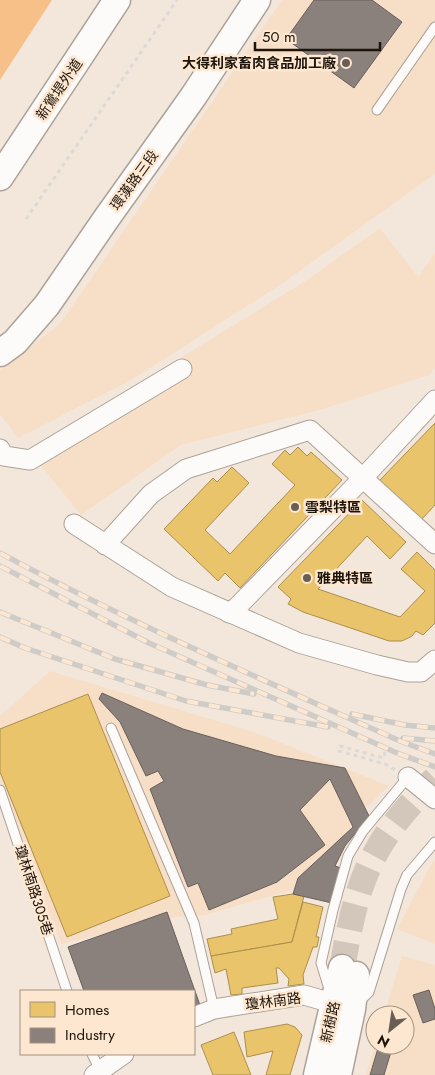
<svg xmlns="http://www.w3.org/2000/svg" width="435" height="1075" font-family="Jost,'Noto Sans TC',sans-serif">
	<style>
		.built { fill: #f7dec7 }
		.water { fill: #f6c088 }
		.homes { fill: #e9c46a; stroke: #ac8f4d }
		.industry { fill: #8a817c; stroke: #69605a }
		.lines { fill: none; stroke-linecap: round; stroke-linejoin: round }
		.secondary-tunnel { stroke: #d3c7bc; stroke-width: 26; stroke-dasharray: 26 13; stroke-linecap: butt }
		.lane-casing { stroke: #aca297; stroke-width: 11 }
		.street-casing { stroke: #aca297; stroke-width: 21 }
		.secondary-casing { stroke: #aca297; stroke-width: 29 }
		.path { stroke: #ddd9d6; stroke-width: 3; stroke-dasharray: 4 4; stroke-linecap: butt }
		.lane { stroke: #fdfbfa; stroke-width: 9 }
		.street { stroke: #fdfbfa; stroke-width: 19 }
		.secondary { stroke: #fdfbfa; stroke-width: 26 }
		.rail-casing { stroke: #cfccc8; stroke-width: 5.5 }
		.rail { stroke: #fde7d1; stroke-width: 4; stroke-dasharray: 11; stroke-linecap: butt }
		.poi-dot { fill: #685e53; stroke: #fde7d1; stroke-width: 2 }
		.labels { text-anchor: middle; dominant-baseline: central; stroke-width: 5; stroke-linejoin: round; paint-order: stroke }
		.poi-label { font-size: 14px; font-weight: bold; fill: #1d140a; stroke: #fde7d1; text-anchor: start }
		.street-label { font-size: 14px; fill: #1d140a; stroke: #fde7d1 }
	</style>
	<rect width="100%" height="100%" fill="#f3e7db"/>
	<g class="built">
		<path d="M282,0h153v174l-152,109 -150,96 -115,59 -18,-24v-44l60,-46z"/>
		<path d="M380,228l38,49 17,-24v115l-6,7 -106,34 -142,36 -100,70 -52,-64 275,-169z"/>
		<path d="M50,671l204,61 135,54 -33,31 -24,42 -2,41 -38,-10 -87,25 -29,2 -115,27 -61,-161v-67z"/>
		<path d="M435,860v84l-38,-15 32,-61z"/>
		<path d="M402,956l33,9v110h-69l9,-30h30v-30h-21z"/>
	</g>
	<path class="water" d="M0,0h52l-52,80z"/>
	<g class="homes">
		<path d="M435,423v82l-14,15 -42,-39z"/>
		<path d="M298,447l9,9 4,-4 31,28 -102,108 -15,-15 -7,8 -54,-52 49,-51 4,4 15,-15 17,16 -44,47 25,24 65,-69 -23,-21 13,-14 5,5z"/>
		<path d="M362,500l44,42 -16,17 -23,-23 -49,53 82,28 25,-26 -24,-22 16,-17 18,18v53l-12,12 -7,-4 -4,5 -10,5h-13l-86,-29 -15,-8 3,-5 -13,-12z"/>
		<path d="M88,694l82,202 -103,41 -67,-165v-43z"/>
		<path d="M293,894l11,2 -12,46 -81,14 -4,-17 25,-5 -1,-5 47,-10 -5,-22z"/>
		<path d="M303,902l20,5 -7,30h3l-2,10h-4l-10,28 1,9 -16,2 1,-7 -10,-11h-3l2,15 -36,5v6l-11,1 -5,-26 -11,4 -4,-17 81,-14z"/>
		<path d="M287,1024l8,3 7,8 -12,40h-24l7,-24 -26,6 -3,-25z"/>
		<path d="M234,1032l17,43h-38l-12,-30z"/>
	</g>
	<g class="industry">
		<path d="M314,0h58l30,22 -48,66 -68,-49z"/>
		<path d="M102,693l81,36 93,27 69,12 24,48 -24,30 -10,20 6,2 -9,35 -39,-9 5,-16 55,-51 -23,-48 -30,31 25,35 -48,37 -68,28 -11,-27 -10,4 -38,-98 14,-8 -6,-10 -12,5 -26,-54 -21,-23z"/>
		<path d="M167,912l34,96 -7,3v-20h-110l-16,-44z"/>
		<path d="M429,990l6,19v10l-12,4 -10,-28z"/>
		<path d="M379,1045h14l-9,30h-14z"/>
	</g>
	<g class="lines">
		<path class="secondary-tunnel" d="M342,968c7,-38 14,-80 33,-114 15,-28 37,-53 60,-75"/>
		<g class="lane-casing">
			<g id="lane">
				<path d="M377,110l58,-83"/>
				<path d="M111,728l83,195 20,86"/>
				<path d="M0,790l67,201"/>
				<path d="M329,989l-8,-26 12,-53 15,-54 15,-25 45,-54"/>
				<path d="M360,1001l9,-9 32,-103 6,-14 28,-33"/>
				<path d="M92,1054l9,18"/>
			</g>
		</g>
		<g class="street-casing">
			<g id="street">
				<path d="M0,449l4,7 26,4 152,-91"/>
				<path d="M74,524l98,63 127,56 78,22 31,7h13l14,-12"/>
				<path d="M105,545l46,-51 35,-25 124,-39 125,114"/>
				<path d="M229,613l8,-6 126,-129 72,-78"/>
				<path d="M408,777l27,22"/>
				<path d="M194,1017l20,-8 90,-14 42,12"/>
				<path d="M94,1075l30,-21"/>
			</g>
		</g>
		<g class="secondary-casing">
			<g id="secondary">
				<path d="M0,177l117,-177"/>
				<path d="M0,353l15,-11 32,-37 59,-86 87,-122 64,-97"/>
				<path d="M317,1075l25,-107"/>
				<path d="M338,1075l14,-66 4,-34"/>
			</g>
		</g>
		<g class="path">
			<path d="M26,219l151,-219"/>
			<path d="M385,752l-1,6 -44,-12 -1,5 46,13 10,6"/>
		</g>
		<use href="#lane" class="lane"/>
		<use href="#street" class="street"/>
		<use href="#secondary" class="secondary"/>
		<g class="rail-casing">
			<g id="rail">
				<path d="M0,553c130,70 266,128 400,188l35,13"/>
				<path d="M0,566l149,77 248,110 38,14"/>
				<path d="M0,612l115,47 92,26 47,9"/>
				<path d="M0,637l25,11 161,53 142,26"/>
				<path d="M352,714l53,11 30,3"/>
				<path d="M403,738l32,3"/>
			</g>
		</g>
		<use href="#rail" class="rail"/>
	</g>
	<g class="poi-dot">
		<circle cx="346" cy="63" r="5"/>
		<circle cx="295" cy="507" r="5"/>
		<circle cx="307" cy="578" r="5"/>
	</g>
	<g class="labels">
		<g class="poi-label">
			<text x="336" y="63" text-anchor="end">大得利家畜肉食品加工廠</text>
			<text x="305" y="507">雪梨特區</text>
			<text x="317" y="578">雅典特區</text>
		</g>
		<g class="street-label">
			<text transform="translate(59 89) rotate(-56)">新鶯堤外道</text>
			<text transform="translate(134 180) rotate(-54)">環漢路三段</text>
			<text transform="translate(34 890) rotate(72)">瓊林南路305巷</text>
			<text transform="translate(273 1001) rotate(-7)">瓊林南路</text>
			<text transform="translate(330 1022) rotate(-77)">新樹路</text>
		</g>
	</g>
	<rect x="20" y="990" width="175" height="65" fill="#fde7d1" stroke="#a39381"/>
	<rect x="30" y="1002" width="25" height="15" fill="#e9c46a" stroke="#a39381"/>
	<text x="65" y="1015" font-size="15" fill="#1d140a">Homes</text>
	<rect x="30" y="1028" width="25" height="15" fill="#8a817c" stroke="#a39381"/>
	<text x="65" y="1040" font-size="15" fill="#1d140a">Industry</text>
	<g transform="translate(390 1030) rotate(210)"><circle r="24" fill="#fde7d1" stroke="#a39381"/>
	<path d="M0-4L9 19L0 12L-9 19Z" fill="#685e53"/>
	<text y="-8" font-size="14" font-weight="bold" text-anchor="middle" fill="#1d140a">N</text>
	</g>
	<path d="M255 42v8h125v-8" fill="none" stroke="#1d140a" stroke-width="2.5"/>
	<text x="262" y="42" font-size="15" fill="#1d140a" stroke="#fde7d1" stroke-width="4" paint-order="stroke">50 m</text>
</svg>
